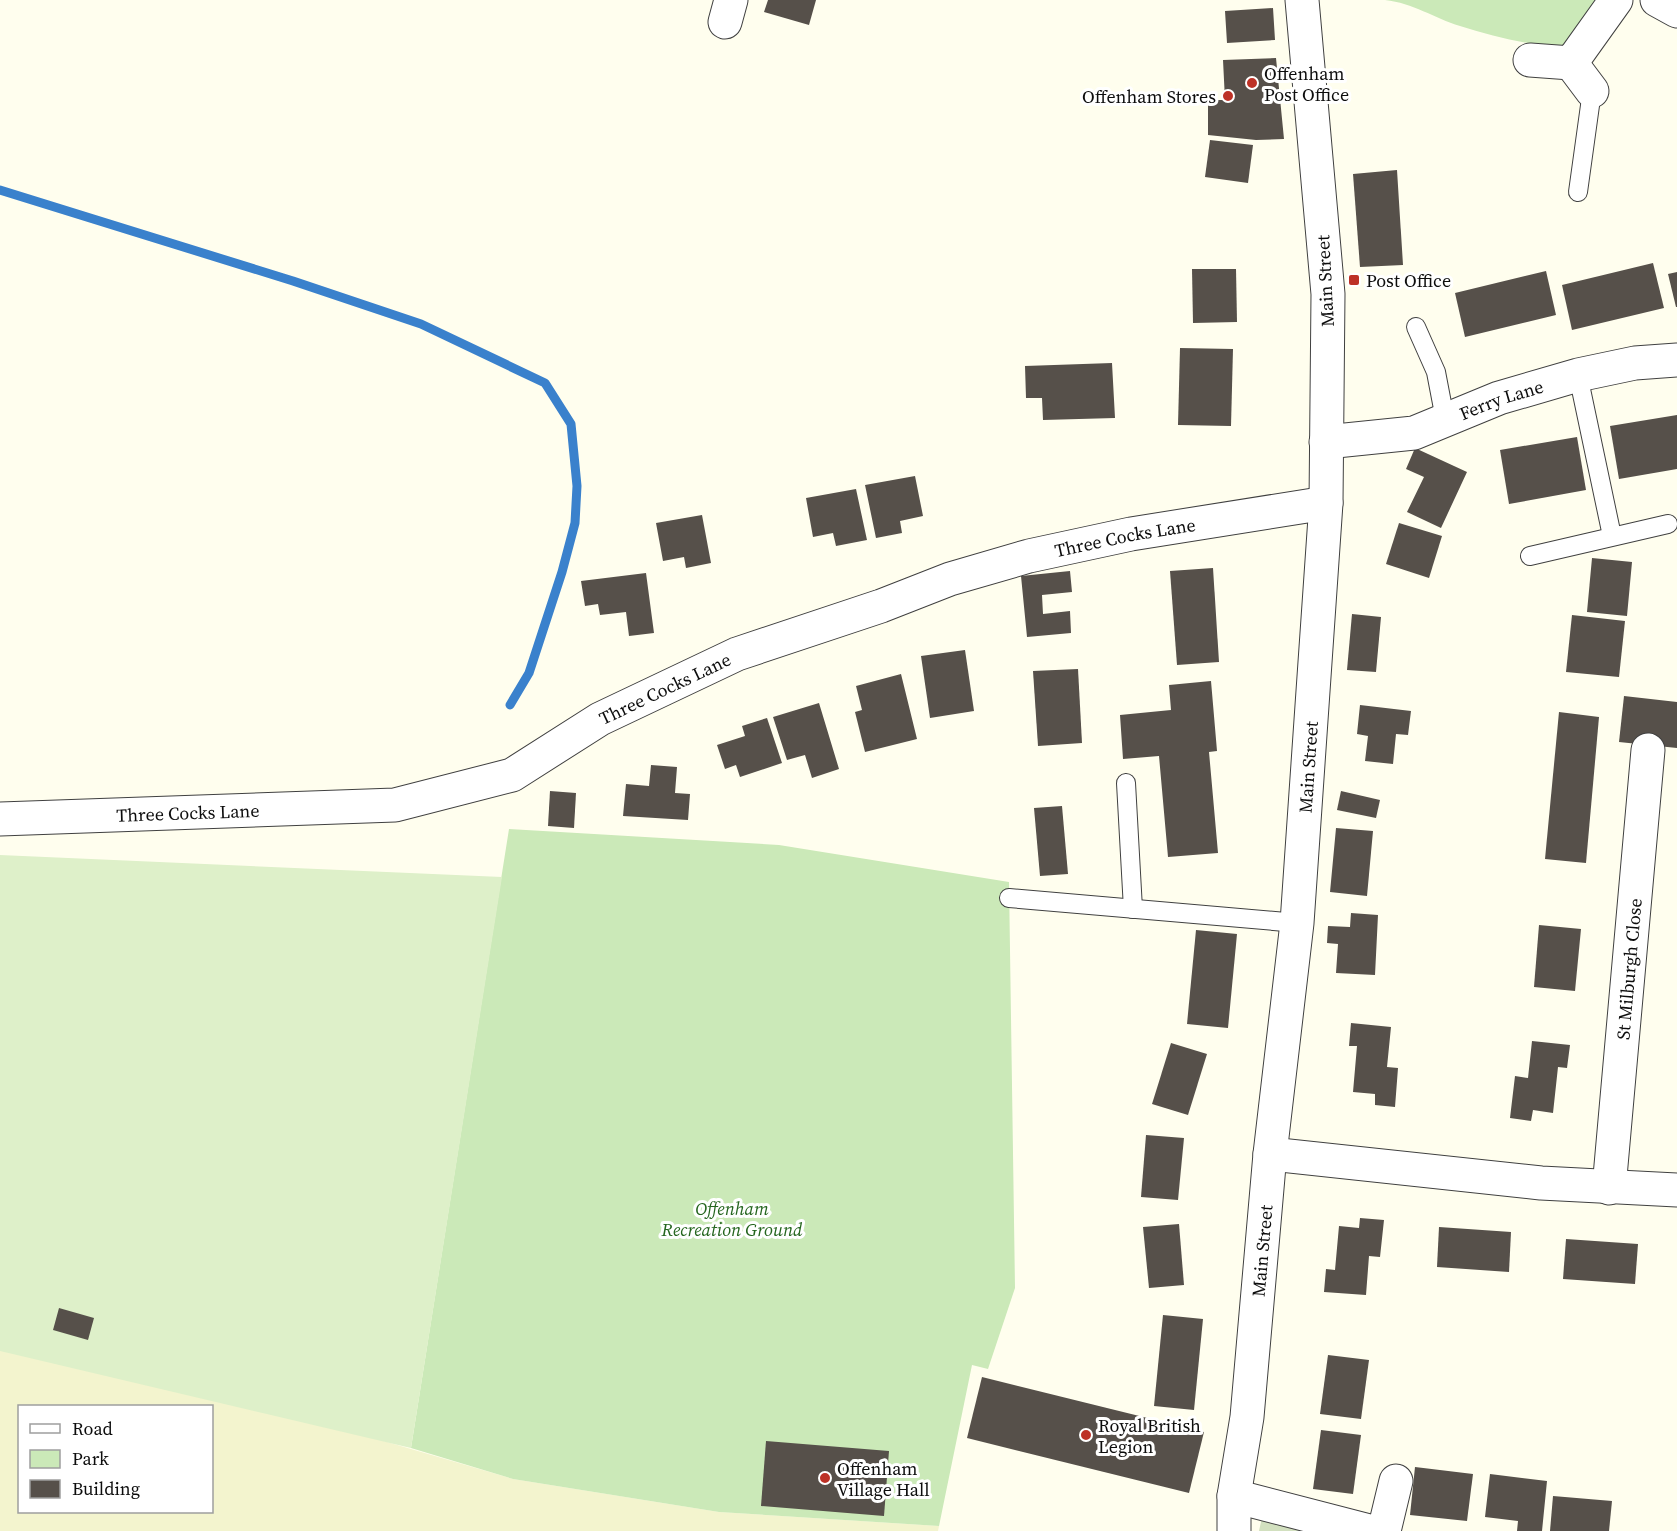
<svg xmlns="http://www.w3.org/2000/svg" width="1677" height="1531" font-family="'Source Serif 4',serif">
	<style>
		.farmland { fill: #f3f4ce; fill-rule: evenodd }
		.green { fill: #cbe9b8 }
		.cemetery { fill: #d2e0bf }
		.pitch { fill: #def0c9 }
		.lines { fill: none; stroke-linecap: round; stroke-linejoin: round }
		.stream { stroke: #3a81cc; stroke-width: 9 }
		.building { fill: #56504a }
		.lane-casing { stroke: #404040; stroke-width: 20 }
		.street-casing { stroke: #404040; stroke-width: 35 }
		.lane { stroke: #fff; stroke-width: 18 }
		.street { stroke: #fff; stroke-width: 33 }
		.poi-dot { fill: #bd3126; stroke: #fff; stroke-width: 2 }
		.labels { text-anchor: middle; dominant-baseline: central; stroke-width: 6; stroke-linejoin: round; paint-order: stroke }
		.poi-label { font-size: 18px; fill: #0d0d0d; stroke: #fff; text-anchor: start }
		.street-label { font-size: 18px; fill: #0d0d0d; stroke: #fff }
		.park-label { font-size: 18px; font-style: italic; fill: #24651e; stroke: #fff }
	</style>
	<rect width="100%" height="100%" fill="#fffeee"/>
	<path class="farmland" d="M0,1345l203,43 310,91 206,33 220,14 -1,5h-938zM20,1406h192v106h-192z"/>
	<g class="green">
		<path d="M1385,0h213l-32,48c-37,-3 -71,-11 -106,-22 -26,-8 -47,-23 -75,-26z"/>
		<path d="M509,829l270,16 230,37 6,406 -27,81 -16,-4 -33,161 -220,-14 -206,-33 -102,-31z"/>
	</g>
	<path class="cemetery" d="M1263,1513l67,18h-71z"/>
	<path class="pitch" d="M0,855l502,22 -91,571 -411,-97z"/>
	<g class="lines">
		<path class="stream" d="M0,190l293,91 128,43 124,59 26,41 6,62 -2,37 -13,49 -33,101 -19,32"/>
	</g>
	<g class="building">
		<path d="M768,0h48l-7,25 -45,-13z"/>
		<path d="M1273,8l2,32 -48,3 -2,-32z"/>
		<path d="M1276,58l8,81 -28,1 -48,-5v-35h17l-2,-40z"/>
		<path d="M1210,140l43,5 -5,38 -43,-6z"/>
		<path d="M1397,170l6,95 -43,2 -7,-93z"/>
		<path d="M1653,263l11,45 -92,22 -10,-45z"/>
		<path d="M1192,269h44l1,53 -44,1z"/>
		<path d="M1546,271l10,44 -91,22 -10,-44z"/>
		<path d="M1677,272v35h-1l-8,-33z"/>
		<path d="M1180,348l53,1 -2,77 -53,-1z"/>
		<path d="M1112,363l3,55 -72,2 -1,-22h-16l-1,-32z"/>
		<path d="M1677,415v54l-58,10 -9,-53z"/>
		<path d="M1577,437l9,53 -77,14 -9,-54z"/>
		<path d="M1415,448l52,24 -26,56 -34,-16 17,-35 -18,-8z"/>
		<path d="M915,476l8,40 -23,5 2,12 -26,5 -11,-53z"/>
		<path d="M856,489l11,51 -31,6 -3,-13 -20,4 -7,-39z"/>
		<path d="M702,515l9,48 -25,5 -2,-11 -21,4 -7,-38z"/>
		<path d="M1399,523l43,13 -13,42 -43,-14z"/>
		<path d="M1592,558l40,4 -5,54 -40,-4z"/>
		<path d="M1213,568l6,94 -42,3 -7,-94z"/>
		<path d="M1070,571l2,21 -30,3 1,19 27,-3 1,22 -44,4 -6,-61z"/>
		<path d="M646,573l8,60 -25,3 -3,-24 -26,3 -2,-11 -13,2 -4,-25z"/>
		<path d="M1352,614l29,3 -5,55 -29,-2z"/>
		<path d="M1572,615l53,6 -6,56 -53,-5z"/>
		<path d="M965,650l9,61 -44,7 -9,-62z"/>
		<path d="M1078,669l4,74 -44,3 -5,-75z"/>
		<path d="M901,674l16,65 -52,13 -10,-40 7,-2 -6,-24z"/>
		<path d="M1211,681l6,70 -8,1 9,101 -50,4 -9,-101 -36,3 -3,-44 51,-5 -2,-25z"/>
		<path d="M1624,696l53,6v46l-58,-6z"/>
		<path d="M819,703l20,66 -27,9 -7,-23 -18,5 -14,-43z"/>
		<path d="M1360,705l51,6 -3,24 -12,-1 -3,30 -28,-3 3,-25 -11,-2z"/>
		<path d="M1559,712l40,5 -13,146 -41,-4z"/>
		<path d="M767,718l15,45 -42,14 -4,-12 -11,4 -8,-24 28,-9 -3,-10z"/>
		<path d="M651,765l26,2 -2,26 15,1 -2,26 -65,-4 3,-32 23,2z"/>
		<path d="M550,791l26,2 -2,35 -26,-2z"/>
		<path d="M1341,791l39,9 -4,18 -39,-8z"/>
		<path d="M1062,806l6,68 -28,2 -6,-68z"/>
		<path d="M1336,828l37,3 -6,65 -37,-4z"/>
		<path d="M1351,913l27,2 -3,60 -39,-2 2,-29 -11,-1 1,-17 22,1z"/>
		<path d="M1539,925l42,4 -6,62 -41,-4z"/>
		<path d="M1196,930l41,4 -9,94 -41,-4z"/>
		<path d="M1351,1023l40,4 -4,40 11,1 -3,39 -20,-2v-11l-22,-2 4,-46h-8z"/>
		<path d="M1532,1041l38,4 -3,23 -9,-1 -5,46 -20,-3 -2,11 -21,-3 5,-42 13,2z"/>
		<path d="M1171,1043l36,11 -19,61 -36,-11z"/>
		<path d="M1146,1135l38,3 -6,62 -37,-3z"/>
		<path d="M1360,1218l24,2 -4,37 -11,-1 -3,39 -42,-3 2,-23 9,1 4,-44 20,2z"/>
		<path d="M1179,1224l5,61 -35,3 -6,-61z"/>
		<path d="M1439,1227l72,5 -2,40 -72,-5z"/>
		<path d="M1566,1239l72,5 -3,40 -72,-5z"/>
		<path d="M59,1308l35,10 -6,22 -35,-10z"/>
		<path d="M1163,1315l40,4 -9,91 -40,-4z"/>
		<path d="M1328,1355l41,5 -8,59 -41,-5z"/>
		<path d="M982,1377l222,55 -15,61 -222,-55z"/>
		<path d="M1321,1430l40,5 -8,59 -40,-5z"/>
		<path d="M766,1441l123,10 -5,65 -123,-10z"/>
		<path d="M1415,1467l58,7 -6,47 -57,-6z"/>
		<path d="M1490,1474l57,7 -5,50h-25l1,-10 -33,-4z"/>
		<path d="M1553,1496l59,5 -3,30h-59z"/>
	</g>
	<g class="lines">
		<g class="lane-casing">
			<g id="lane">
				<path d="M1578,192l14,-101"/>
				<path d="M1416,327l20,45 9,47"/>
				<path d="M1578,375l34,161"/>
				<path d="M1530,556l138,-32"/>
				<path d="M1126,783l7,126"/>
				<path d="M1009,898l288,25"/>
			</g>
		</g>
		<g class="street-casing">
			<g id="street">
				<path d="M1657,0l20,11"/>
				<path d="M725,22l6,-22"/>
				<path d="M1530,60l41,3 45,-63"/>
				<path d="M1571,63l21,28"/>
				<path id="s1" d="M1326,442l88,-9 85,-35 79,-23 57,-12 42,-3"/>
				<path id="s2" d="M0,819l395,-14 117,-30 88,-56 137,-65 144,-48 69,-27 79,-23 102,-22 195,-31"/>
				<path d="M1270,1154l271,29 136,7"/>
				<path id="s3" d="M1609,1188l39,-438"/>
				<path d="M1234,1496l135,35"/>
				<path id="s4" d="M1234,1531v-35l13,-79 23,-263 27,-231 29,-420 2,-209 -26,-294"/>
				<path d="M1384,1531l12,-50"/>
			</g>
		</g>
		<use href="#lane" class="lane"/>
		<use href="#street" class="street"/>
	</g>
	<g class="poi-dot">
		<circle cx="1252" cy="83" r="6"/>
		<circle cx="1228" cy="96" r="6"/>
		<rect x="1348" y="274" width="12" height="12" rx="3"/>
		<circle cx="1086" cy="1435" r="6"/>
		<circle cx="825" cy="1478" r="6"/>
	</g>
	<g class="labels">
		<g class="poi-label">
			<text x="1264" y="73">Offenham<tspan x="1264" dy="21">Post Office</tspan></text>
			<text x="1216" y="96" text-anchor="end">Offenham Stores</text>
			<text x="1366" y="280">Post Office</text>
			<text x="1098" y="1425">Royal British<tspan x="1098" dy="21">Legion</tspan></text>
			<text x="837" y="1468">Offenham<tspan x="837" dy="21">Village Hall</tspan></text>
		</g>
		<g class="street-label">
			<text transform="translate(1325 281) rotate(-93)">Main Street</text>
			<text stroke="none"><textPath href="#s1" startOffset="182">Ferry Lane</textPath></text>
			<text stroke="none"><textPath href="#s2" startOffset="1178">Three Cocks Lane</textPath></text>
			<text stroke="none"><textPath href="#s2" startOffset="692">Three Cocks Lane</textPath></text>
			<text stroke="none"><textPath href="#s4" startOffset="768">Main Street</textPath></text>
			<text stroke="none"><textPath href="#s2" startOffset="188">Three Cocks Lane</textPath></text>
			<text stroke="none"><textPath href="#s3" startOffset="220">St Milburgh Close</textPath></text>
			<text stroke="none"><textPath href="#s4" startOffset="282">Main Street</textPath></text>
		</g>
		<g class="park-label">
			<text x="732" y="1208">Offenham<tspan x="732" dy="21">Recreation Ground</tspan></text>
		</g>
	</g>
	<rect x="18" y="1405" width="195" height="108" fill="#ffffff" stroke="#9e9e9e" stroke-width="1.5"/>
	<rect x="30" y="1424" width="30" height="9" fill="#ffffff" stroke="#9e9e9e" stroke-width="1.5"/>
	<text x="72" y="1435" font-size="18" fill="#0d0d0d">Road</text>
	<rect x="30" y="1450" width="30" height="18" fill="#cbe9b8" stroke="#9e9e9e" stroke-width="1.5"/>
	<text x="72" y="1465" font-size="18" fill="#0d0d0d">Park</text>
	<rect x="30" y="1480" width="30" height="18" fill="#56504a" stroke="#9e9e9e" stroke-width="1.5"/>
	<text x="72" y="1495" font-size="18" fill="#0d0d0d">Building</text>
</svg>
